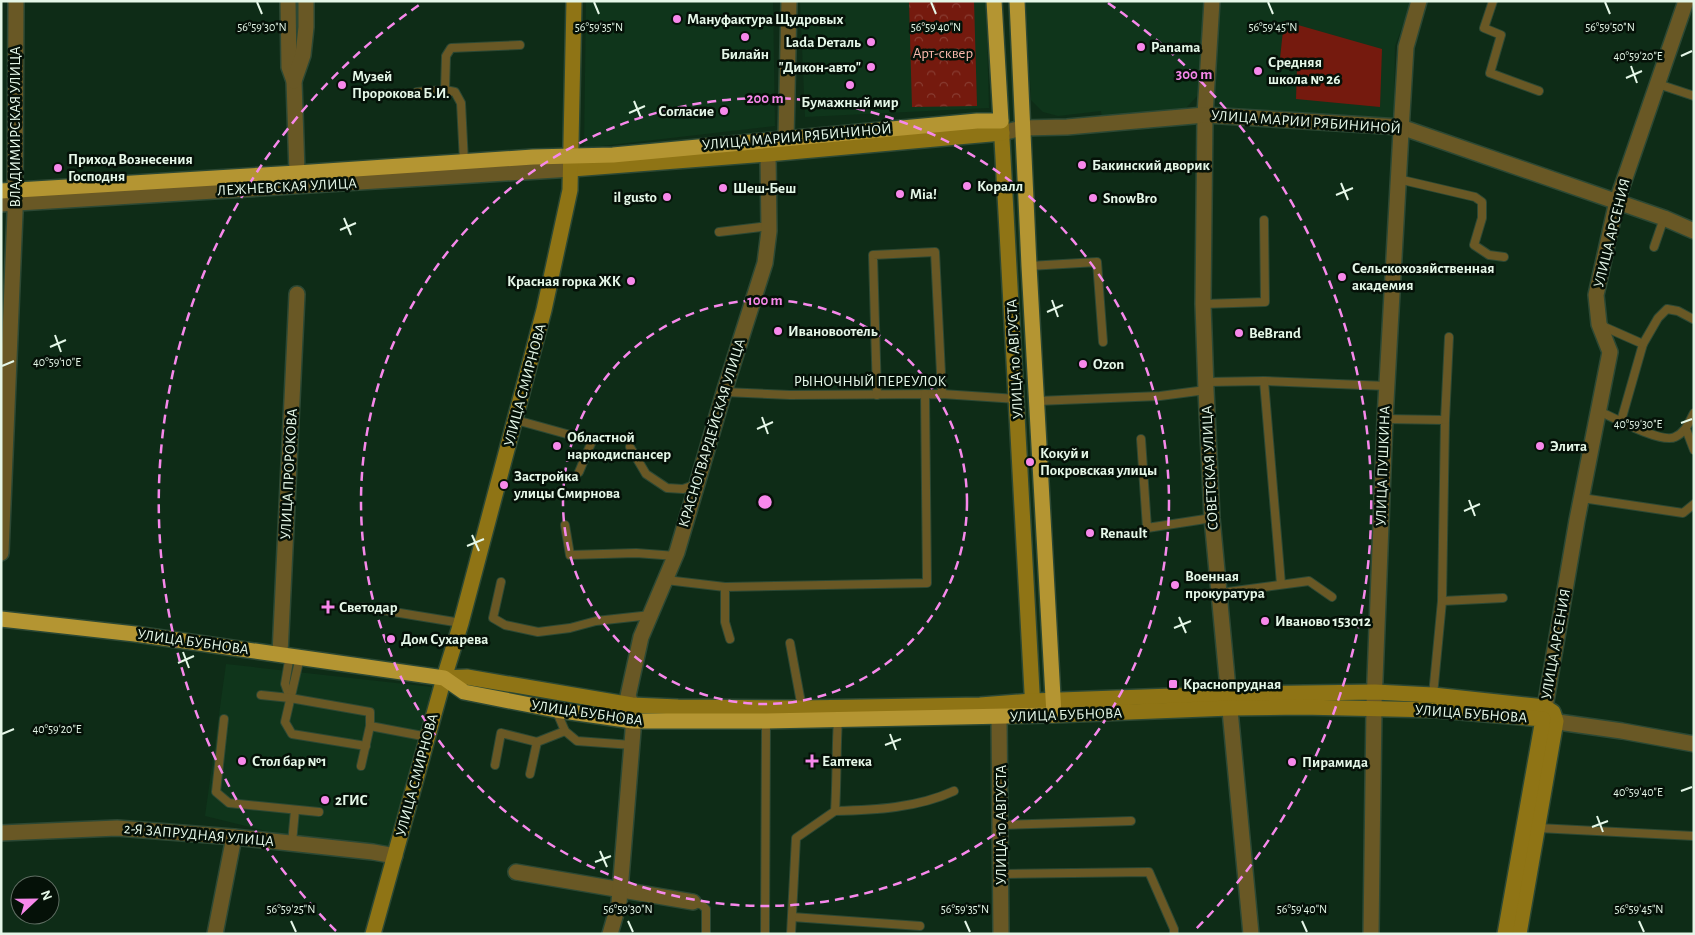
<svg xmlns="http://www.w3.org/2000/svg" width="1695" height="935" font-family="'Alegreya Sans',sans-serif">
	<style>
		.built { fill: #0f351b }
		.park { fill: url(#park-crowns) }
		.garden { fill: #751a0e }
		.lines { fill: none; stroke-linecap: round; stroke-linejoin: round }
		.service-casing { stroke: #2c4834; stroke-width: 10 }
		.minor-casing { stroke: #2c4834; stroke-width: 18 }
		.tertiary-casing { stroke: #2c4834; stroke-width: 18 }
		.secondary-casing { stroke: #2c4834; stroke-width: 18 }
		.trunk-casing { stroke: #2c4834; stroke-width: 18 }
		.service { stroke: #695825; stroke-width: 8 }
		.minor { stroke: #695825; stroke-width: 15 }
		.tertiary { stroke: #695825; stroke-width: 15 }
		.secondary { stroke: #8f7415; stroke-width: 15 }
		.trunk { stroke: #b49532; stroke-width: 15 }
		.ticks { fill: none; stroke: #e5f7e8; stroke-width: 2 }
		.ring { fill: none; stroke: #f788eb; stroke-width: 2.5; stroke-dasharray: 9 6 }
		.poi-dot { fill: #f788eb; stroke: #051108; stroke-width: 2 }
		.labels { text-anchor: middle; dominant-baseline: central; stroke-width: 5; stroke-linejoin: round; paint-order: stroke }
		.poi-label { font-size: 15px; font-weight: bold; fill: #e5f7e8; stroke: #051108; text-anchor: start }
		.park-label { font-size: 15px; fill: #f9b9ad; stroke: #051108 }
		.street-label { font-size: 15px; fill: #e5f7e8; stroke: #051108 }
		.ticks-label { font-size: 12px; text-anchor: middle; fill: #e5f7e8; stroke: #051108; stroke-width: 5; stroke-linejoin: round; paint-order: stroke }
		.centre { fill: #f788eb; stroke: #051108; stroke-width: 2.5 }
		.ring-label { font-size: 15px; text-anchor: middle; font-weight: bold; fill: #f788eb; stroke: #051108; stroke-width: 5; stroke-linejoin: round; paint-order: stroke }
	</style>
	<defs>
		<pattern id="park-crowns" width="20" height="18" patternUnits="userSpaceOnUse" patternTransform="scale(1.25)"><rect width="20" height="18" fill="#751a0e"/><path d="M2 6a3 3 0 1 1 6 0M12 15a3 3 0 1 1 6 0" fill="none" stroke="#883c31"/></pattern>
	</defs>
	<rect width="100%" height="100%" fill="#0e2c17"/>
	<g class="built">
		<path d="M586,1h187l2,125 -191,22z"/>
		<path d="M800,1h186l3,107 -184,9z"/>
		<path d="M1026,1h179l-4,85 -3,9 -12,13 -10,4 -74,8 -1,-9 -43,5 -15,-4 -12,-12z"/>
		<path d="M1217,1h195l-17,45 -1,61 4,16 -171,-14 -9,-7 -6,-11z"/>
		<path d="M226,664l206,23 -45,174 -182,-45z"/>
	</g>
	<path class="park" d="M909,1h65l3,105 -65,1z"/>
	<path class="garden" d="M1284,21l98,28 -2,58 -84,-8 1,-30 -18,-1z"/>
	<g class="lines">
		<g class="service-casing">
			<g id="service">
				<path d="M1493,1l-9,27 17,7 -11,38 49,18"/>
				<path d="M1658,84l36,12"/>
				<path d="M445,90l1,-34 5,-8 69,-3"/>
				<path d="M417,92l28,-2 10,2 6,11 3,59"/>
				<path d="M1398,179l77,18 7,5v16l-8,27 15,10 15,2"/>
				<path d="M719,232l50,-6"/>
				<path d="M1654,247l10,-29"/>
				<path d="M1029,266l68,-4 6,80"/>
				<path d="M1203,304l62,-2 -1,-82"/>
				<path d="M1600,325l43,19 -22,77"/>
				<path d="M1643,344l15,-26 9,-9 11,2 15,8"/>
				<path d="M1264,381l123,5"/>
				<path d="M1206,382l58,-1 17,203"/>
				<path d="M724,392l66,3 152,-1 75,5"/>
				<path d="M877,395l-4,-140 62,-3 7,142"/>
				<path d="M1037,401l123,-5 46,-6"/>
				<path d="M1599,411c15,7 63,33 76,26 11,-5 14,-15 19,-24"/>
				<path d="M1385,419l60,1 -3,181 -9,94"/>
				<path d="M516,420l76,21 -13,31"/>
				<path d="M1445,420l4,-83"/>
				<path d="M1686,429l8,21"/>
				<path d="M1141,439l6,89 65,-10"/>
				<path d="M630,447l16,27 21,14 16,1 14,-5"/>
				<path d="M1582,498l101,15 11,-9"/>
				<path d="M565,525l5,30 66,-2 40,3"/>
				<path d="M666,580l59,7"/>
				<path d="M501,582l-8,36 12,7 33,7 32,-4 26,-7 55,-6"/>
				<path d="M1220,593l89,-12 23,16"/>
				<path d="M1442,601l61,-3"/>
				<path d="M363,607l98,16"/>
				<path d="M730,639l-5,-17v-35l202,-4 -2,-189"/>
				<path d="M790,643l12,65"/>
				<path d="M290,655l-5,29 5,14"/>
				<path d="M300,657l-15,65 7,12 74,12"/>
				<path d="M261,695l29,3 80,14v14l-9,40"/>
				<path d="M556,710l9,21 12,10 55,4"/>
				<path d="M224,719l-8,73 13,11 90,9"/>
				<path d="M370,726l58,11"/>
				<path d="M495,765l6,-32 36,9"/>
				<path d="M530,774l7,-32 28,-11"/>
				<path d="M835,811c40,-1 82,-3 119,-20"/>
				<path d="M1001,825l130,-4"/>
				<path d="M1538,828l156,8"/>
				<path d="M292,843l3,-33"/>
				<path d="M1001,874l148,-2 25,57v5"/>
				<path d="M693,902l9,3 4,4v25"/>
				<path d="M792,917l128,9"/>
				<path d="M765,934l1,-213"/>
				<path d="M791,934l5,-96 39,-27c2,-30 1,-61 3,-92"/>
			</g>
		</g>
		<g class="minor-casing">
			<g id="minor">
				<path d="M288,1l1,66 5,14 3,92"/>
				<path d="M1212,1l-7,114 -2,189 3,86 6,128 39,416"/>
				<path d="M294,81l9,-26 3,-28v-26"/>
				<path d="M786,138l3,-137"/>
				<path d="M1,204l571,-35"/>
				<path d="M1,553l14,-340 1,-212"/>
				<path d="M280,654l17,-360"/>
				<path d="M999,717l2,217"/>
				<path d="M1543,719l34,-199 33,-168 -11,-28 -3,-29 21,-94 69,-200"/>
				<path d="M1,833l116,-5 117,9 139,15 22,4"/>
				<path d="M516,872l177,30"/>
				<path d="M215,934l19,-97"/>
				<path d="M610,934l9,-31 14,-172 -1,-26 -4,-9 13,-59 36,-85 47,-160 41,-129 4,-32 -1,-77"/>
				<path d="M1371,934l3,-226"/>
			</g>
		</g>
		<g class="tertiary-casing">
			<g id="tertiary">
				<path d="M1002,133l20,-5 45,-1 138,-12 196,12 263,91 30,13"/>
				<path d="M1374,705l11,-286 17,-305 4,-67 13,-46"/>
				<path d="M1544,720l78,11 72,13"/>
			</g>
		</g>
		<g class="secondary-casing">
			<g id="secondary">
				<path d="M1001,121l32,589"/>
				<path d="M572,169l196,-15 234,-21"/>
				<path d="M444,678l23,-1 165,28 46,2 124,1 178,-3 52,-4 196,-7 147,-2 58,3 112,12 8,5 3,9 -37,213"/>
				<path d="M1054,715l176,-7 71,-1 135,3 107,9 -38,215"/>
				<path d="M373,934l71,-256 17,-55 83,-313 26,-120 4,-189"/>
			</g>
		</g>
		<g class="trunk-casing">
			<g id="trunk">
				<path d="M1,191l296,-18 236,-16 80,-2 364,-34h24l-7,-120"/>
				<path d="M1,619l134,15 309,44 20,14 92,18 77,11h133l288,-6 -25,-449 -12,-265"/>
			</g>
		</g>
		<use href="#service" class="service"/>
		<use href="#minor" class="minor"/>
		<use href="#tertiary" class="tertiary"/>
		<use href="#secondary" class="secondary"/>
		<use href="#trunk" class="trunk"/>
	</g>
	<path class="ticks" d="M257,2l5,12M594,2l5,12M931,2l5,12M1268,2l5,12M1605,2l5,12M1681,56l11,-5M1631,66l6,17M1626,78l16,-7M634,101l7,17M629,113l16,-7M1341,183l7,17M1336,195l17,-7M344,218l7,17M340,230l16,-7M1052,300l6,17M1047,312l16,-7M55,335l6,17M50,347l16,-7M2,366l12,-5M762,417l6,17M1681,423l11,-4M757,429l16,-7M1469,500l6,16M1464,511l16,-7M472,535l7,16M467,546l17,-7M1179,617l7,16M1174,628l17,-7M183,652l6,16M178,663l16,-7M2,734l12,-5M890,734l6,16M885,745l16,-6M1681,791l11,-4M1597,816l6,16M1592,827l16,-6M600,851l7,16M595,862l16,-6M291,921l5,11M628,921l5,11M965,921l5,11M1302,921l5,11M1639,921l5,11"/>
	<g class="ring">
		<circle cx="765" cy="502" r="202"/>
		<circle cx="765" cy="502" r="404"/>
		<path d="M336 931A606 606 0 0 1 422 3M1108 3A606 606 0 0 1 1194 931"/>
	</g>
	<g class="poi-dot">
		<circle cx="677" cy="19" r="5"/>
		<circle cx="745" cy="37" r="5"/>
		<circle cx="871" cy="42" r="5"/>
		<circle cx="1141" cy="47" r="5"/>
		<circle cx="871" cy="67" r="5"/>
		<circle cx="1258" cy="71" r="5"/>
		<circle cx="342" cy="85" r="5"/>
		<circle cx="850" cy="85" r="5"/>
		<circle cx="724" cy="111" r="5"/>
		<circle cx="1082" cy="165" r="5"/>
		<circle cx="58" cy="168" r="5"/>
		<circle cx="967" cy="186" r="5"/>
		<circle cx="723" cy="188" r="5"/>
		<circle cx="900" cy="194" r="5"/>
		<circle cx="667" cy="197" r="5"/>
		<circle cx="1093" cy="198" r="5"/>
		<circle cx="1342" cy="277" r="5"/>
		<circle cx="631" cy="281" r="5"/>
		<circle cx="778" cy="331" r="5"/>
		<circle cx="1239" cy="333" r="5"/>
		<circle cx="1083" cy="364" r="5"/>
		<circle cx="557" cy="446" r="5"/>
		<circle cx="1540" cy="446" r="5"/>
		<circle cx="1030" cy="462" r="5"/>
		<circle cx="504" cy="485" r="5"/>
		<circle cx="1090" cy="533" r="5"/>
		<circle cx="1175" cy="585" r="5"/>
		<path d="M325.5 599.5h5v5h5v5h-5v5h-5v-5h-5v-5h5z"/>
		<circle cx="1265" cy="621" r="5"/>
		<circle cx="391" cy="639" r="5"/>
		<rect x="1168" y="679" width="10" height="10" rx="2.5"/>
		<circle cx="242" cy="761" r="5"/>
		<path d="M809.5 753.5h5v5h5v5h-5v5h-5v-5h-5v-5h5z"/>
		<circle cx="1292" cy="762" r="5"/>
		<circle cx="325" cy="800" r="5"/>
	</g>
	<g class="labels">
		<g class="poi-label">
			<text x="687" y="19">Мануфактура Щудровых</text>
			<text x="861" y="42" text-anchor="end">Lada Dеталь</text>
			<text x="1151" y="47">Panama</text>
			<text x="745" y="54" text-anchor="middle">Билайн</text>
			<text x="1268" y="62">Средняя<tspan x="1268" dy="17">школа № 26</tspan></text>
			<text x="861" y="67" text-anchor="end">"Дикон-авто"</text>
			<text x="352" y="76">Музей<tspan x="352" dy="17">Пророкова Б.И.</tspan></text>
			<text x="850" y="102" text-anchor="middle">Бумажный мир</text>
			<text x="714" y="111" text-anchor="end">Согласие</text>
			<text x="68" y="159">Приход Вознесения<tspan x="68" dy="17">Господня</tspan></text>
			<text x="1092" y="165">Бакинский дворик</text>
			<text x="977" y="186">Коралл</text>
			<text x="733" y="188">Шеш-Беш</text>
			<text x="910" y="194">Mia!</text>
			<text x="657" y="197" text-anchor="end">il gusto</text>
			<text x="1103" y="198">SnowBro</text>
			<text x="1352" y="268">Сельскохозяйственная<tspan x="1352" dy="17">академия</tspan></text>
			<text x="621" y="281" text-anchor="end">Красная горка ЖК</text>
			<text x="788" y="331">Ивановоотель</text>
			<text x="1249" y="333">BeBrand</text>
			<text x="1093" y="364">Ozon</text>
			<text x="567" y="437">Областной<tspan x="567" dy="17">наркодиспансер</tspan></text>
			<text x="1550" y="446">Элита</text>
			<text x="1040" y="453">Кокуй и<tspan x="1040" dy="17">Покровская улицы</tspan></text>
			<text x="514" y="476">Застройка<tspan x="514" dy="17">улицы Смирнова</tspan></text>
			<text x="1100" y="533">Renault</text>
			<text x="1185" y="576">Военная<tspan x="1185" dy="17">прокуратура</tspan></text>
			<text x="339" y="607">Светодар</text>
			<text x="1275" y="621">Иваново 153012</text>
			<text x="401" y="639">Дом Сухарева</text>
			<text x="1183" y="684">Краснопрудная</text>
			<text x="252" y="761">Стол бар №1</text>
			<text x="822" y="761">Еаптека</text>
			<text x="1302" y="762">Пирамида</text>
			<text x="335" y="800">2ГИС</text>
		</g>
		<g class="park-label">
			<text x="943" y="53">Арт-сквер</text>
		</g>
		<g class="street-label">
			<text transform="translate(1306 122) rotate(4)">УЛИЦА МАРИИ РЯБИНИНОЙ</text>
			<text transform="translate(15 127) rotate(-90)">ВЛАДИМИРСКАЯ УЛИЦА</text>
			<text transform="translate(797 137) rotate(-5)">УЛИЦА МАРИИ РЯБИНИНОЙ</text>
			<text transform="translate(287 187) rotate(-3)">ЛЕЖНЕВСКАЯ УЛИЦА</text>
			<text transform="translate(1612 233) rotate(-76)">УЛИЦА АРСЕНИЯ</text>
			<text transform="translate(1015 359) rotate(-93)">УЛИЦА 10 АВГУСТА</text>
			<text x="870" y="381">РЫНОЧНЫЙ ПЕРЕУЛОК</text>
			<text transform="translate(525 385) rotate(-75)">УЛИЦА СМИРНОВА</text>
			<text transform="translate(712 433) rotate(-73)">КРАСНОГВАРДЕЙСКАЯ УЛИЦА</text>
			<text transform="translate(1383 466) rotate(-88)">УЛИЦА ПУШКИНА</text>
			<text transform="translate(1210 468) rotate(-93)">СОВЕТСКАЯ УЛИЦА</text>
			<text transform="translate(289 474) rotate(-87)">УЛИЦА ПРОРОКОВА</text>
			<text transform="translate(193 642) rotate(8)">УЛИЦА БУБНОВА</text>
			<text transform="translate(1556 644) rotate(-80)">УЛИЦА АРСЕНИЯ</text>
			<text transform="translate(587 713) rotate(8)">УЛИЦА БУБНОВА</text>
			<text transform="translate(1471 714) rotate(4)">УЛИЦА БУБНОВА</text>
			<text transform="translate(1066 715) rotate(-2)">УЛИЦА БУБНОВА</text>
			<text transform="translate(417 775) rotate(-75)">УЛИЦА СМИРНОВА</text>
			<text transform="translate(1001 825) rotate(-90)">УЛИЦА 10 АВГУСТА</text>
			<text transform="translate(199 835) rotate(5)">2-Я ЗАПРУДНАЯ УЛИЦА</text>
		</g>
	</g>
	<g class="ticks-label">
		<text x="262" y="31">56°59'30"N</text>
		<text x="599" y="31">56°59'35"N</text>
		<text x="936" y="31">56°59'40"N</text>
		<text x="1273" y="31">56°59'45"N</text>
		<text x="1610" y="31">56°59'50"N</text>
		<text x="1638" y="60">40°59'20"E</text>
		<text x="57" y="366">40°59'10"E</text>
		<text x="1638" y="428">40°59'30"E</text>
		<text x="57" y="733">40°59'20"E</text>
		<text x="1638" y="796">40°59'40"E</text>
		<text x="291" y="913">56°59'25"N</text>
		<text x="628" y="913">56°59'30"N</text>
		<text x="965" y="913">56°59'35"N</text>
		<text x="1302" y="913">56°59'40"N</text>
		<text x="1639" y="913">56°59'45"N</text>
	</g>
	<circle cx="765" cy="502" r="8" class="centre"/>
	<g class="ring-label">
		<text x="1194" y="79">300 m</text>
		<text x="765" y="103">200 m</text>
		<text x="765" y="305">100 m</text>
	</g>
	<rect width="1695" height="935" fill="none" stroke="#e5f7e8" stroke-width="5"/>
	<g transform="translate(35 900) rotate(68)"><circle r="24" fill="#051108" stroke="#5f6d62"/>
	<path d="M0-4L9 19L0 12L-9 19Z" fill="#f788eb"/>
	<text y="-8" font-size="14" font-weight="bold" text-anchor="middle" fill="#e5f7e8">N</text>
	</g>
</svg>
